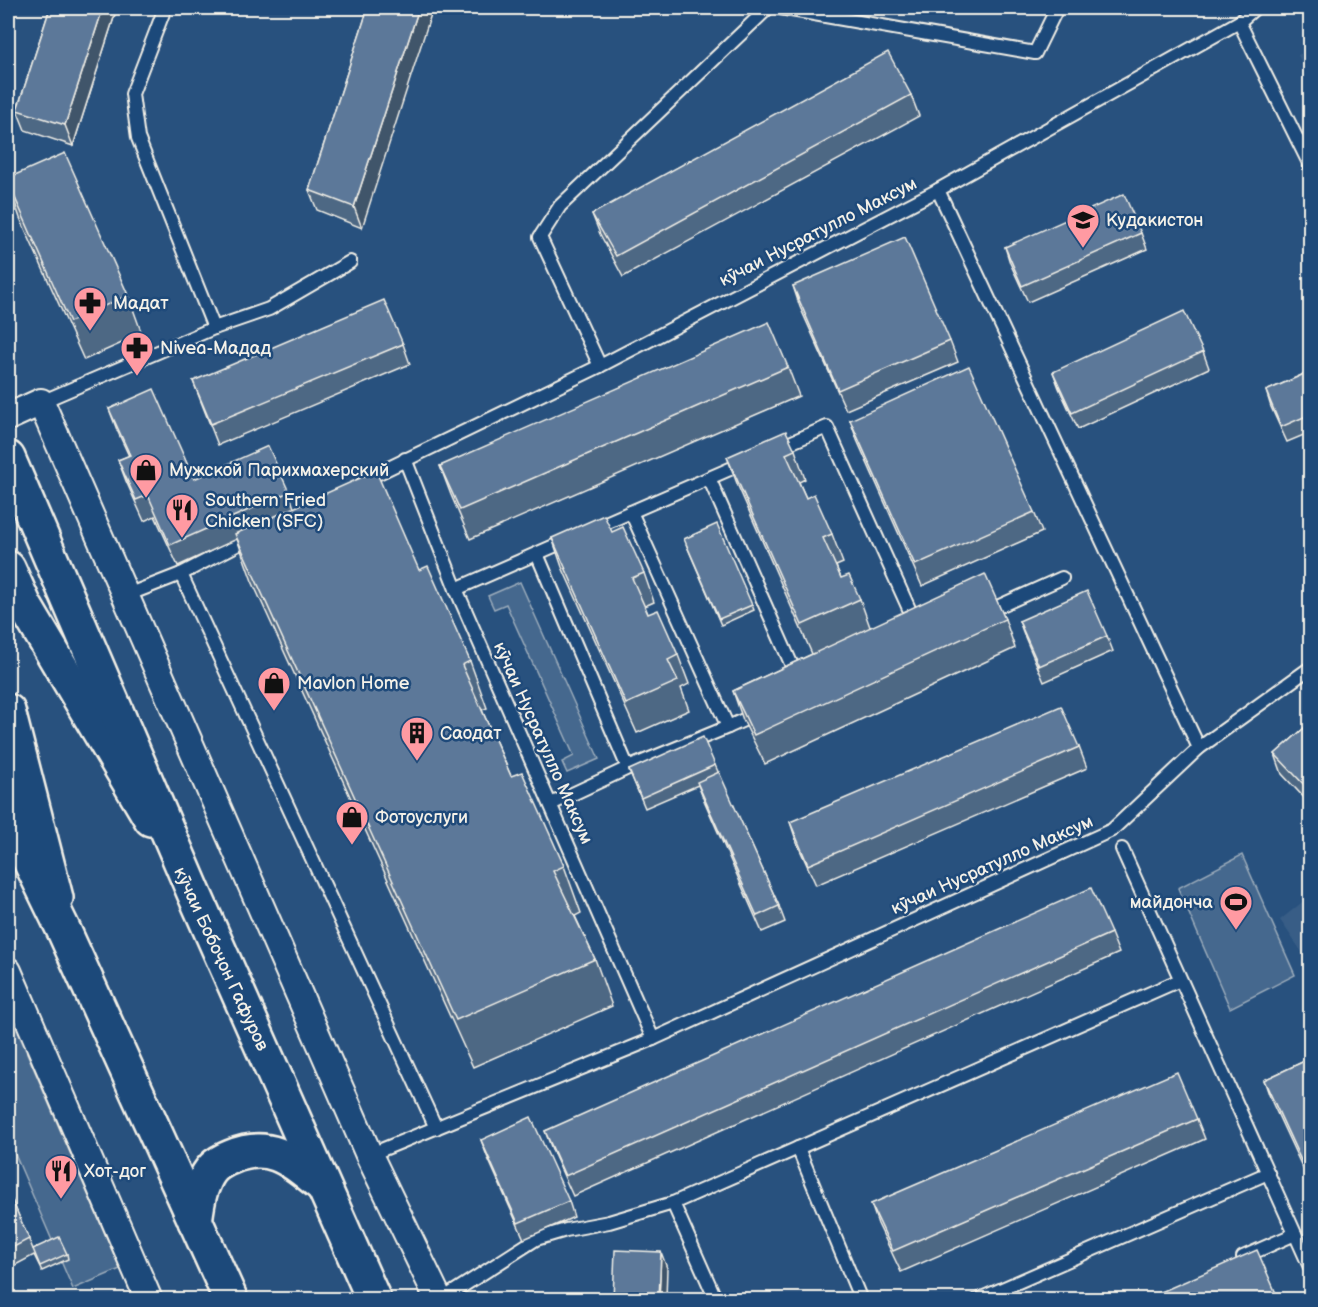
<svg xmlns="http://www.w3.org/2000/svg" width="1318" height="1307" font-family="'Balsamiq Sans',sans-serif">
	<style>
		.built { fill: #375d86 }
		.green { fill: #45688e; stroke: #9cacbb; stroke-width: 1.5 }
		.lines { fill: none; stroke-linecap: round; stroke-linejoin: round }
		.service-casing { stroke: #f4f1e8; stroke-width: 16 }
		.minor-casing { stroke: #f4f1e8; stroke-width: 30 }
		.secondary-casing { stroke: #f4f1e8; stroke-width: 38 }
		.primary-casing { stroke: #f4f1e8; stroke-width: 38 }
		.service { stroke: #1f4a7a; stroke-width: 12 }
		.minor { stroke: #1f4a7a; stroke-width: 26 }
		.secondary { stroke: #1f4a7a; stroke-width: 33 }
		.primary { stroke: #1f4a7a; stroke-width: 33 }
		.wall { fill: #4e6784; stroke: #f4f1e8; stroke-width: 1.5 }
		.shaded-wall { fill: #40546b; stroke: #f4f1e8; stroke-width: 1.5 }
		.building { fill: #5b7899; stroke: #f4f1e8; stroke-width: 1.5 }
		.labels { text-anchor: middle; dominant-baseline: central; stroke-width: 5; stroke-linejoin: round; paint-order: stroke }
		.poi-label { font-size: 18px; fill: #f4f1e8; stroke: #1f4a7a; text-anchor: start }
		.street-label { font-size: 18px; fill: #f4f1e8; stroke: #1f4a7a }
	</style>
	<rect width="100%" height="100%" fill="#28517e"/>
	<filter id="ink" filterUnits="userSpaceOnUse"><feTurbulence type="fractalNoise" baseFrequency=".0167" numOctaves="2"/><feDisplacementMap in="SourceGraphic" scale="12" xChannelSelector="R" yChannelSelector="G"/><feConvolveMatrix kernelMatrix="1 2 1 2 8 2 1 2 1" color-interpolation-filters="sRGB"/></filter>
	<g filter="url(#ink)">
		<g class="built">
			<path d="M1310,49v32l-12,-26z"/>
			<path d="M1310,896v68l-30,-44z"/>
		</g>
		<g class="green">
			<path d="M520,582l79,177 -32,14 -5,-11 12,-6 -68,-152 -12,5 -6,-13z"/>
			<path d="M1242,855l53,120 -65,33 -52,-120z"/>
			<path d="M8,1009l112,260 -47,20 -65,-151z"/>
		</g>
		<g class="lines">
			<g class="service-casing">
				<g id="service">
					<path d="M165,8l-33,86 6,44 76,190 55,-19 81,-47"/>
					<path d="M780,8l255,45 22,-45"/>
					<path d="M1239,22l71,143"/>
					<path d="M938,190l261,558"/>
					<path d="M600,366l-60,-129 20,-31 208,-198"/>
					<path d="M41,402l173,-74"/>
					<path d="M778,448l49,-21 88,195"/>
					<path d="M405,459l51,130 197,450"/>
					<path d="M709,478l88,199"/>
					<path d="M364,480l236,-114 338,-176 301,-168 16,-14"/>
					<path d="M594,528l152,-66"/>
					<path d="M537,554l91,214"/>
					<path d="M181,574l255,554"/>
					<path d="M456,589l114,-50"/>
					<path d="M127,595l54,-21 71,-37"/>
					<path d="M984,613l78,-35"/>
					<path d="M728,727l29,-13"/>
					<path d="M551,804l77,-36 100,-41 -97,-215"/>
					<path d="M1122,849l188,418"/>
					<path d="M798,1148l63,152"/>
					<path d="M369,1155l284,-116 459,-209 87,-82 111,-80"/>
					<path d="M1243,1257l52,-23"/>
					<path d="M441,1300l95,-61 30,-9 43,-8 64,-19"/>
					<path d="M716,1300l-43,-97 507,-223"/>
					<path d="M977,1300l291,-127"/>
				</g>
			</g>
			<g class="minor-casing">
				<g id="minor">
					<path d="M8,417l33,-15 328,753 70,145"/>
					<path d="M8,971l141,329"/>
				</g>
			</g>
			<g class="secondary-casing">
				<g id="secondary">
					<path d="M8,568l17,38 126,213"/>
					<path d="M8,711l48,187"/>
				</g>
			</g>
			<g class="primary-casing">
				<g id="primary">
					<path d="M8,458l186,435 180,407"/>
					<path d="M8,816l57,117 166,367"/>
					<path d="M195,1221c2,-11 3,-26 8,-36 6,-16 13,-22 28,-28 40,-17 61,4 91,28"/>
				</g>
			</g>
			<use href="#service" class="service"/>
			<use href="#minor" class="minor"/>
			<use href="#secondary" class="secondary"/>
			<use href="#primary" class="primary"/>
		</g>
		<g class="wall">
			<path d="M50,8h67l-44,138 -48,-16 -8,-20z"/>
			<path d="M368,8l-6,220 -45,-18 -8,-20z"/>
			<path d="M911,95l8,21 -296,161 -23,-43 -8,-20z"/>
			<path d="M8,183l120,112 14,39 -58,26 -64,-142z"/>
			<path d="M1141,233l6,16 -119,53 -18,-39 -5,-16z"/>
			<path d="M793,286l157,55 8,21 -112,48 -46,-103z"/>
			<path d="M403,344l7,20 -192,81 -25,-64z"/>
			<path d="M1203,352l6,16 -131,61 -19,-41 -6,-16z"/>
			<path d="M788,367l11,29 -329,143 -19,-44 -11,-29z"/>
			<path d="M1311,371v61l-24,10 -16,-35 -5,-16z"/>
			<path d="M109,409l85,70 95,13 5,16 125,62 51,91 17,47 -5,2 29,66 53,90 17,47 -6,3 20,43 17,47 -139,61 -221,-486 -15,-42 -59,27 -23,-50 -11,5 -18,-40 -8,-21 11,-4 -12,-26z"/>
			<path d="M850,420l184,92 8,20 -120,54 -65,-146z"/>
			<path d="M795,450l10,29 -6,3 7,16 26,36 11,29 -7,3 5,12 19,21 10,28 135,-8 10,29 -250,116 -22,-44 -10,-29 79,-37 -74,-168 -11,-29z"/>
			<path d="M612,532l32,41 10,29 -9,4 3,8 30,41 11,29 -8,4 8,22 -52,23 -75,-166 -10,-29z"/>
			<path d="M686,544l66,61 2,5 -33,15z"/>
			<path d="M1019,621l88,15 6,15 -69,31 -19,-45z"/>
			<path d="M1311,722v83l-29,-31 -7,-20z"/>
			<path d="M1079,747l8,21 -271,117 -19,-42 -7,-21z"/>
			<path d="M715,765l64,141 6,16 -23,10 -59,-134 -5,-13 -53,23 -16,-38z"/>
			<path d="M1111,933l8,20 -546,243 -20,-44 -8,-21z"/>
			<path d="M1311,1058v128l-40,-86 -7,-20z"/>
			<path d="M1197,1119l8,20 -304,133 -23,-48 -7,-20z"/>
			<path d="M481,1140l88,61 5,16 -50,22 -37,-83z"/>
			<path d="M8,1191l25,58 34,5 1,5 -26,12 -8,-16 -26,14z"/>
		</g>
		<g class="shaded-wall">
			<path d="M103,8h14l-44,138 -8,-21z"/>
			<path d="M419,8h14l-71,220 -8,-21z"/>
			<path d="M661,1252l6,16 -1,31h-7z"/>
		</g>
		<g class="building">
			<path d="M50,8h53l-38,117 -48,-15z"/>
			<path d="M368,8h51l-65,199 -45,-17z"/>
			<path d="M888,52l23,43 -295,161 -24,-42z"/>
			<path d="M65,153l63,142 -58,27 -62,-140v-4z"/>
			<path d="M1124,194l17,39 -119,53 -17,-39z"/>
			<path d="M905,237l45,104 -112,49 -45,-104z"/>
			<path d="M384,300l19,44 -192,80 -18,-43z"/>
			<path d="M1184,311l19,41 -131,61 -19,-41z"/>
			<path d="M769,322l19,45 -328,143 -20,-44z"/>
			<path d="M969,366l65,146 -119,53 -65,-145z"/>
			<path d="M1311,371v43l-30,13 -15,-36z"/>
			<path d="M154,389l40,90 74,-33 21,46 -119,53 -22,-50 -12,5 -18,-40 12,-5 -21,-46z"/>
			<path d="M786,431l9,19 -9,4 20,44 8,-4 18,40 -9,4 18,40 8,-3 11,24 -58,26 -75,-168z"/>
			<path d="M376,471l43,99 9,-4 42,95 -8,4 49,111 11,-4 42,94 -11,5 42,88 -139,61 -221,-486z"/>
			<path d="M604,515l8,17 11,-5 21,46 -12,5 16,36 10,-4 20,45 -10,5 10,21 -52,23 -74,-166z"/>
			<path d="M717,524l35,81 -33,14 -35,-80z"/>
			<path d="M985,574l20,45 -251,116 -21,-44z"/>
			<path d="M1087,591l20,45 -68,30 -20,-45z"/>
			<path d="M1061,706l18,41 -271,118 -18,-43z"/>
			<path d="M1311,722v70l-36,-38z"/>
			<path d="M703,737l12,28 -74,33 -12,-28z"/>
			<path d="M719,772l60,134 -22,10 -60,-134z"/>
			<path d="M1091,888l20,45 -546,243 -20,-45z"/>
			<path d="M1311,1058v124l-47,-102z"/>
			<path d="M1177,1072l20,47 -304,132 -22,-47z"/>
			<path d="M531,1117l38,84 -51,22 -37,-83z"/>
			<path d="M8,1191l21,48 -21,11z"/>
			<path d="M59,1237l8,17 -27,12 -7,-17z"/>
			<path d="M615,1250l46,2 -2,47h-46z"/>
			<path d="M1257,1250l21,48 -2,1h-131z"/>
		</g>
	</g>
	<defs>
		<g id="school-pin" transform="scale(1.725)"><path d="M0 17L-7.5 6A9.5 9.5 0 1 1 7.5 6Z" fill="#ff9aa2" stroke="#1f4a7a"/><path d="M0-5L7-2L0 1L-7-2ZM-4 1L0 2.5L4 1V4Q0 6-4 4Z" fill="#111"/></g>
		<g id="pharmacy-pin" transform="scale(1.725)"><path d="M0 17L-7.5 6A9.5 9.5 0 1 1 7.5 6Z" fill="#ff9aa2" stroke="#1f4a7a"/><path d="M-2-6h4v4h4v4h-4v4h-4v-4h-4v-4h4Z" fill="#111"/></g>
		<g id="shop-pin" transform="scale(1.725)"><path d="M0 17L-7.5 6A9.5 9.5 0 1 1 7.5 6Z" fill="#ff9aa2" stroke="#1f4a7a"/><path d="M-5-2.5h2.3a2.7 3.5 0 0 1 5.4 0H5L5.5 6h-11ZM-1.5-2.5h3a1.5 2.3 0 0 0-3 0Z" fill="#111"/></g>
		<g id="restaurant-pin" transform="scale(1.725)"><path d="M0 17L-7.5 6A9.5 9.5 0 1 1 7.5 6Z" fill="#ff9aa2" stroke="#1f4a7a"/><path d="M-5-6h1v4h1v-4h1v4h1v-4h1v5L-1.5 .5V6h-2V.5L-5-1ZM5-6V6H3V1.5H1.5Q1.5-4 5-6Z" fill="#111"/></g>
		<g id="building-pin" transform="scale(1.725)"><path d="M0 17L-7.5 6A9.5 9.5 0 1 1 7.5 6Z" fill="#ff9aa2" stroke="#1f4a7a"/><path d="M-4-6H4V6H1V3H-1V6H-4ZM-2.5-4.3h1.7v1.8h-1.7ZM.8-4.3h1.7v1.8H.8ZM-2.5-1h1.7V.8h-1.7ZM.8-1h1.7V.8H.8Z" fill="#111"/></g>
		<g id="stadium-pin" transform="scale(1.725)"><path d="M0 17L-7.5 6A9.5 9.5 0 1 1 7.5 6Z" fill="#ff9aa2" stroke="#1f4a7a"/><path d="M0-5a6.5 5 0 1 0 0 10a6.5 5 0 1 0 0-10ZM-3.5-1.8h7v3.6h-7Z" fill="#111"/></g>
	</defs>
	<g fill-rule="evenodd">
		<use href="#school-pin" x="1083" y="220"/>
		<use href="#pharmacy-pin" x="90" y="303"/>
		<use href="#pharmacy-pin" x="137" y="348"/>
		<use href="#shop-pin" x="146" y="470"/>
		<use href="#restaurant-pin" x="182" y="510"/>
		<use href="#shop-pin" x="274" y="683"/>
		<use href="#building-pin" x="417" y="733"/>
		<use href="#shop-pin" x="352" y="817"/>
		<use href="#stadium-pin" x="1236" y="902"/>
		<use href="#restaurant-pin" x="61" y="1171"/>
	</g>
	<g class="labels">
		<g class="poi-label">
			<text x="1106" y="220">Кудакистон</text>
			<text x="113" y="303">Мадат</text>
			<text x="160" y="348">Nivea-Мадад</text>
			<text x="169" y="470">Мужской Парихмахерский</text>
			<text x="205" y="500">Southern Fried<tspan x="205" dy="21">Chicken (SFC)</tspan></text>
			<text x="297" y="683">Mavlon Home</text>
			<text x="440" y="733">Саодат</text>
			<text x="375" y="817">Фотоуслуги</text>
			<text x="1213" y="902" text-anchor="end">майдонча</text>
			<text x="84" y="1171">Хот-дог</text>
		</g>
		<g class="street-label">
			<text transform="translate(818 232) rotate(-27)">кӯчаи Нусратулло Максум</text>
			<text transform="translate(543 743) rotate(66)">кӯчаи Нусратулло Максум</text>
			<text transform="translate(992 865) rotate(-24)">кӯчаи Нусратулло Максум</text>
			<text transform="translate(221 959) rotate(65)">кӯчаи Бобоҷон Гафуров</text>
		</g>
	</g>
	<rect width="1318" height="1307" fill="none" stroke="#1f4a7a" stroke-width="30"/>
	<rect x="15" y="15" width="1288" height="1277" fill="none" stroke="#f4f1e8" stroke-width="2" filter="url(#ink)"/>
</svg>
